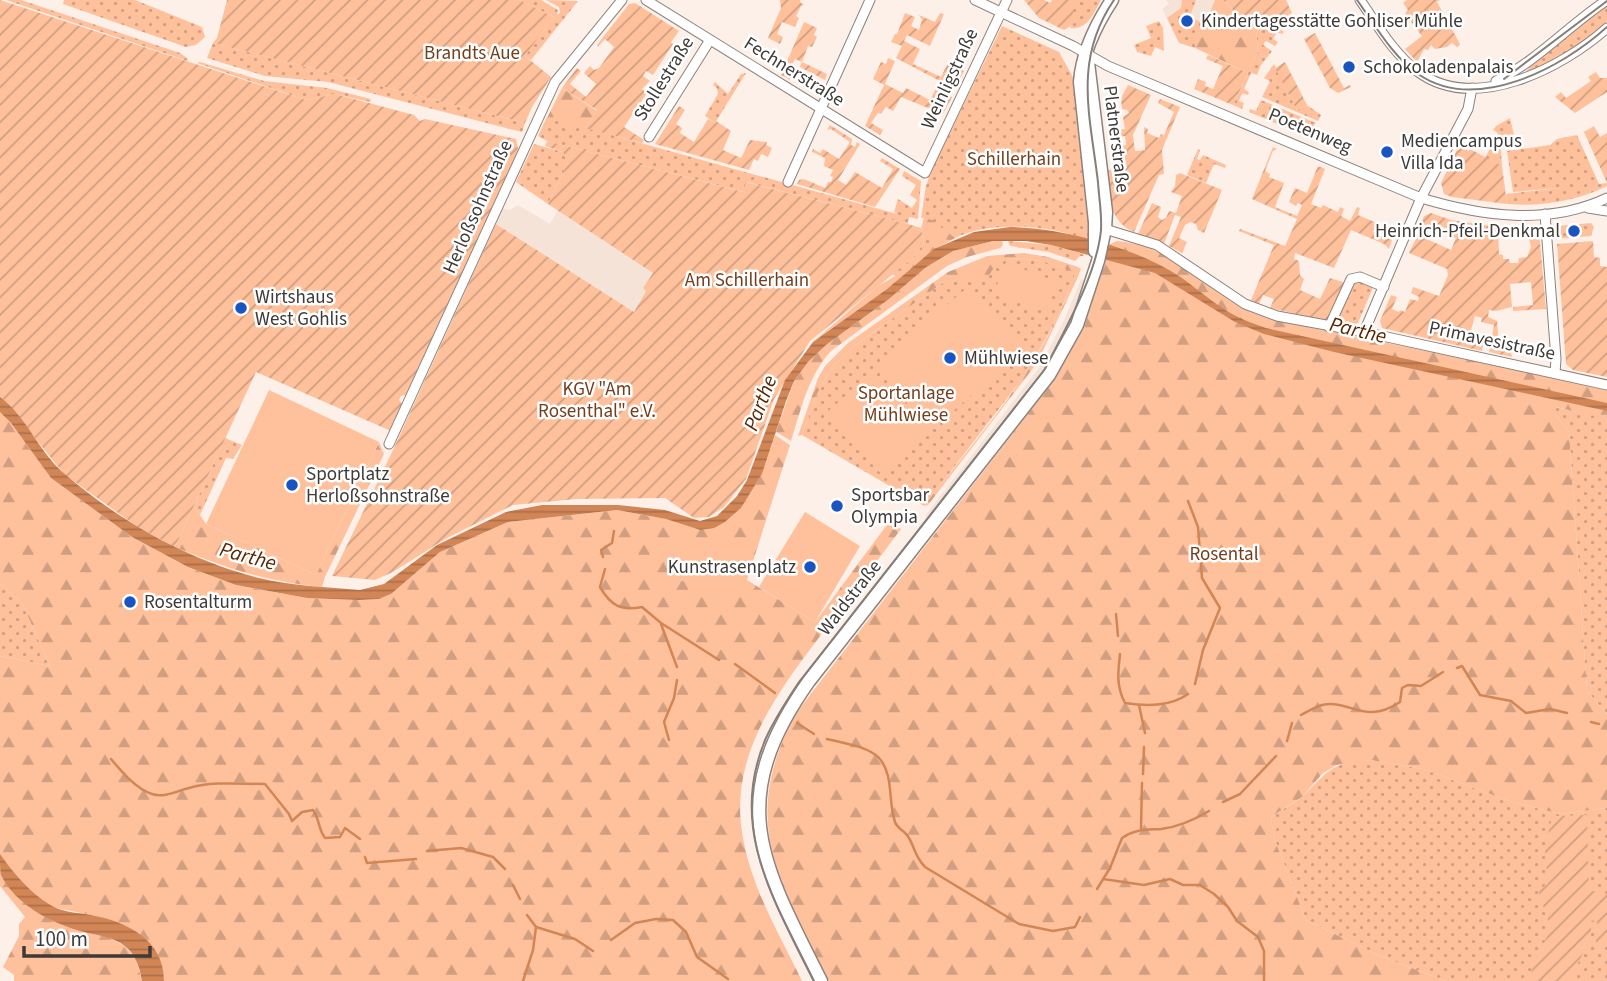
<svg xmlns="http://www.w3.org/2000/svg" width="1607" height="981" font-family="'Source Sans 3',sans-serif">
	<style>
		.built { fill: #f6e3d8 }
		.grass { fill: url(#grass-dots) }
		.forest { fill: url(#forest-firs) }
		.garden { fill: url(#garden-furrows) }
		.pitch { fill: #ffc19c }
		.water { fill: url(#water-rules) }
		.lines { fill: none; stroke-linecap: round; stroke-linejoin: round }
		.stream { stroke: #d28656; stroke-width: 2.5 }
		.street-casing { stroke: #8d827c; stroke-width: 11 }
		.secondary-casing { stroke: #8d827c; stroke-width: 15 }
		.street { stroke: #fff; stroke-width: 9 }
		.secondary { stroke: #fff; stroke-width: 12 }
		.tram { stroke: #857e79; stroke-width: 2 }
		.poi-dot { fill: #1a54c0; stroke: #fff; stroke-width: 2.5 }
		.labels { text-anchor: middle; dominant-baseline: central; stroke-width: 5; stroke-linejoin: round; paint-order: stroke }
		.poi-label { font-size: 19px; fill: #3e3a37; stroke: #fff; text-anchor: start }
		.park-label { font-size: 19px; fill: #723e1c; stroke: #fff }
		.street-label { font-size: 19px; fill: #3e3a37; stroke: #fff }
		.water-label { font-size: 21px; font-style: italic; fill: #582701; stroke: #fff }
	</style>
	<defs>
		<pattern id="grass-dots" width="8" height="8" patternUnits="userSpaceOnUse" patternTransform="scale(1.75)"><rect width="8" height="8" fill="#ffc19c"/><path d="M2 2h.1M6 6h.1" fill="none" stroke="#d09e80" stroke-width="1.8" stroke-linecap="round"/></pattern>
		<pattern id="forest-firs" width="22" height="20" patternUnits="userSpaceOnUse" patternTransform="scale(1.75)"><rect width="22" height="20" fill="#ffc19c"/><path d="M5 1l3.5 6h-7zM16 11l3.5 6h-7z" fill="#d09e80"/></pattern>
		<pattern id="garden-furrows" width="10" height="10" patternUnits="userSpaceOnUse" patternTransform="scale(1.75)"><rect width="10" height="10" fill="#ffc19c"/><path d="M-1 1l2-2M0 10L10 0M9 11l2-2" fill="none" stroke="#d09e80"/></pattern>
		<pattern id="water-rules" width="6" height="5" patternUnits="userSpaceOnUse" patternTransform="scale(1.75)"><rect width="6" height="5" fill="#d28656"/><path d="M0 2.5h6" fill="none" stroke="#ac6f48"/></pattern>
	</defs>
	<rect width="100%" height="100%" fill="#fcf0e9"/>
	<g class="built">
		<path d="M1166,0h49l-20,48 -17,-7 -16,-32 7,-5z"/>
		<path d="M518,205l32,19 8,-14 95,63 -9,15 2,2 -12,22 -138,-88 6,-16 8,2z"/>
		<path d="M1081,279l6,3 -9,25 -32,64 -115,149 -6,-4 114,-148 26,-50z"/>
	</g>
	<g class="grass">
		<path d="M6,0h15l159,53 7,5 1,3z"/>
		<path d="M64,0h71l67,27 3,10 -9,8 -10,2 -123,-43z"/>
		<path d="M519,0h22l17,10 -1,5 3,-2 -1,-6 -13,-7 32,1 -47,59 -6,-4 29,-39z"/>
		<path d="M1073,0h28c-8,14 -13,30 -31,28l3,-4z"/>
		<path d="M1182,0h14l-6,16 15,9 -10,23 -16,-5 -12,-25 14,-10z"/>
		<path d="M1607,5v16c-16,18 -58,47 -81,50l16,-18z"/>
		<path d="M1288,15l4,3 -3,6 -6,-3 -4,7 5,4 -2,2 -5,-2 -4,7 5,3 -3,4 -9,-5 -3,4 9,6 -11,14 -4,10 -6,-2 -7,16 5,3 -1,3 -6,-2 -3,8 5,2 -2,6 -9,-4 25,-54 -2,-18z"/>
		<path d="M1159,21l4,7 1,23 -9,-4 -4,9 -14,-4 -3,-7 17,-7 -5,-12z"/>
		<path d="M1002,26l57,26 15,27 17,158 -4,3c-36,-15 -96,-20 -132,-2 -20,10 -40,26 -58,39l-5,-3 21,-16 11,-15 -3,-15 3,-10h-3l5,-32 5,-15z"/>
		<path d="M213,43l312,80 -3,9 -194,-50 -63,-6 -58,-18z"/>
		<path d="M200,62l64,19 63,7 44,11 -1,3 -35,-8 -29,6 -109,-37z"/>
		<path d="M1274,64l23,46 10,-5 14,10 -3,6 -56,-24 8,-16 -6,-3z"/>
		<path d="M746,73l-31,50 -10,-7 13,-22 -1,-6 -4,-3 2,-3 13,12 13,-20z"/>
		<path d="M1261,100l55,23 -6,7 2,9 -63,-27 1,-3 6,2z"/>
		<path d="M547,117l350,97 -3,-2 4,-13 14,9 5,-8 -7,-5 6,-10 -14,-9 2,-5 17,10 -3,38 -9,-2 -1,7 -161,-42 -3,10 -197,-51 -9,-5z"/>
		<path d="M1510,118l4,17 -14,4 2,27 -17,-8 13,-25 -5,-3 3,-4z"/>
		<path d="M1577,135l22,49 8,-1v3c-31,15 -65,21 -100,18l-1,-10 54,-6 -47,4 -6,-41 43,-6 7,-6z"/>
		<path d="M534,144l29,8 5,10 -20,42 -32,-22z"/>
		<path d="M1198,149l2,1 -3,9 3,1 3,-5 23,10 -1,3 -11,-4 -8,19 -19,-8z"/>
		<path d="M1591,223l3,4 -3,9 -35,3 -1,-8 3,-5z"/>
		<path d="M1008,241l43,4 32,9 1,2h-4l-5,5 -26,-9 -39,-6z"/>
		<path d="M1001,258c27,0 50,3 75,15l-19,46 -32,56 -101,131 -122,-71 14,-39 15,-28 22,-21 91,-65z"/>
		<path d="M1359,280l15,5 -16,38 -7,3 -16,-3 17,-39z"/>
		<path d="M1555,407l52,11v296l-20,-23 -18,-259 -14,-18z"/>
		<path d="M225,438l17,7 -9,14 -7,-1 -26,57 -6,-9z"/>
		<path d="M0,584l22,19 28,63 -50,-10z"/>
		<path d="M1371,760l52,9 86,32 51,13 47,-6v173h-161l-66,-25 -74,-36 -32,-82 -3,-21c10,-7 23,-13 33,-22 28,-27 25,-31 67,-35z"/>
	</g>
	<g class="forest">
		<path d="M1215,0h8l33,33 2,18 -10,22 -53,-25z"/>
		<path d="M562,88l35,23 -12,17 -38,-10z"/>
		<path d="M924,218l8,2 23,18 -21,11 -47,40 -74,53 65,-56 19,-11 38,-35 -12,-16z"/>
		<path d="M993,241h9l1,4 -3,3 -33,9 -20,9 -116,85c-23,25 -30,59 -40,90l-15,-9 18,-51 14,-19 18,-17 63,-46 36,-31 28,-17z"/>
		<path d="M1117,241c54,5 82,40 125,66 11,7 25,10 36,14l329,66v32l-51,-12 -1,7 14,18 18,259 20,23v94l-47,6 -51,-13 -86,-32 -52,-9 -34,5 -14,8 -21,24 -31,20 3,21 32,82 74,36 66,25h-617c-49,-100 -92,-158 -33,-268l259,-334 29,-51 26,-84z"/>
		<path d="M1024,253l24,4 30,10 3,2 -4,10 -40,84 -109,142 -4,1c56,-73 123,-144 151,-233 -24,-12 -47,-15 -74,-15l-15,21 -42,3 -91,65 -22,21 -15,28 -14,39 -4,1 20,-58 7,-12 23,-23 100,-71 39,-16z"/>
		<path d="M0,412l11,11 40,55 81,59 56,30 48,18 71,13 52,2 20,-1 12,-5 49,-42 68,-30 109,-12 49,9 34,11 25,-8 16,-14 21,-34 13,-39 15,10 -43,135 68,42 74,-100 12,7c-25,33 -49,66 -74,98 -47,62 -100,128 -84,211 9,51 37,97 59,143h-638c-1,-57 -64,-64 -108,-73l24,23 28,6 18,10 10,12 6,22h-128v-6l-11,-8 16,-31v-12l6,-7 -25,-31v-230l50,10 -28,-63 -22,-19z"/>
		<path d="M379,442l5,12 -59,123 -3,10c-57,-6 -94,-18 -147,-40l19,-41 12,18 110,51z"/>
	</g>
	<g class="garden">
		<path d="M0,0l306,100 29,-6 79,21 6,6 5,-2 91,20 2,10 -7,17 -105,229 -5,1 -2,4 3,4 -11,27 -135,-59 -81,175 -36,-19 -75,-54 -58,-72 -6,-5z"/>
		<path d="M227,0h292l35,17 -29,39 26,21 -19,30 -7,16 -312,-80 4,-5z"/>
		<path d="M780,0h20v2l4,3 -3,1 -5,10 3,2 -4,9 -13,-5 -5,12 6,3 -3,7 -12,-6 13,-30z"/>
		<path d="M1024,0h20l6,3 2,-3h21v25l-9,5 -25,-12z"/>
		<path d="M1223,0h63l6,13 -36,20z"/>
		<path d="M1407,0h33l-3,2 23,42 -3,3 -5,-4 -5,4 -12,2 -4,-4 -3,5 -4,-1 -7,13 -12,-13 17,-13 -17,-22 3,-4 -5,-7z"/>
		<path d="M635,3l44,28 -8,11 2,2 -20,31 -7,-4 -3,5 7,5 -8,8 5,4 -23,34 20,13 -2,3 -57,-15 12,-18 -35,-22 15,-20 4,3 -11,13 16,13 10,-13 -12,-11 6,-7 4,4 5,-2 15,-21 -9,-8 -7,8 -1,-2 32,-41z"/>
		<path d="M905,13l10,4 -4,9 8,4 3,-10 -3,-5 16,7 5,-9 4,1 -14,32 -23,-11 -3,6 16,8 -7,15 28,13 7,-14 16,8 -9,18 -59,-31 6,-12 -11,-4 4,-8h2z"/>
		<path d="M804,22l13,6 -3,7 3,2 -5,10 -4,-1 -6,16 25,12 -2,6 -25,-13 2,-5 -7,-3 -4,7 -1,14 -9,-5z"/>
		<path d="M1315,33l29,55 6,-3 1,2 -13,6 -8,-5 -26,-49z"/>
		<path d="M1208,55l40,18 -15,32 -39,-16 4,-10 8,3 -1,4 8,3 10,-23 -17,-7z"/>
		<path d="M888,58l7,3 -10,23 18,9 3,-5 24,12 7,-14 15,11 -9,17 -42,-17 -8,14 -7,-4 -5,7 -3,-1 -7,10 12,7 -3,5 -15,-9 19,-41 -11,-6 8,-17 5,2z"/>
		<path d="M1285,62l22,43 -10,5 -22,-42z"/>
		<path d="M1596,72l4,6h7v14l-32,21 -20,-16 6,-5 5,6 25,-17 -3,-4z"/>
		<path d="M1128,85l23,10 -18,40 2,16 10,-1 -1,-23 4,2 -1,4 12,5 2,-4 3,1 10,-23 -16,-9 2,-4 20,8 -18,43 2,24 -5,1 -25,57c-26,-11 -24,-37 -27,-62h4l2,7 12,-2 -1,-6 3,-1 -3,-15h-3l-1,-7 6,-1 -1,-9 -16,2 -2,-7 18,-2 -2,-12 6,-4 -2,-3 -5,-1 -1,-11z"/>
		<path d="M679,106l6,4 -9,14 6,4 -2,5 14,9 14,-23 7,4 1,-2 15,10 -8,19 18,8 9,-18 17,2 -1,3 6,3 -4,9 -7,-3 -3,7 -4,-2 -5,11 -94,-26z"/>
		<path d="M830,125l22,14 -1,6 4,2 2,-5 3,2 -22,36 8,5 9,-13 27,16 11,-19 -13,-8 2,-3 18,11 -25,38 -78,-23 2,-4 5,-1 21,9 3,-6h3l2,-5 -3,-1 3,-6 -9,-4 1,-8 -13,-6 1,-3 7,4 3,-4 16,10 11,-17 -19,-13 -4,1z"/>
		<path d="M1594,126l6,11 7,-4v50l-23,-51z"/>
		<path d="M547,141l196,51 3,-10 162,42 13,4 3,15 -11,15 -103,83 -36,58 -28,80 -22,28 -15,10 -15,1 -29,-20 -88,1 -64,6 -68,34 -52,33 -18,8 -43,-4 62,-128 102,-224 138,88 12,-21 -3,-3 10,-15 -105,-69 20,-42 -5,-10 -18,-6z"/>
		<path d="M1459,146l10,5 1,-2 32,17 5,38 -55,-7 -8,-3 -3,-11z"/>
		<path d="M1273,147l4,2 -4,2 -8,20 5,3 -1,3 15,6 -9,24 22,9 5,-11 -4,-2 -2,3 -7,-4 6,-14 12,5 11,-27 7,3 -14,35 10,4 2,-3 15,7 2,-5 4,2 -3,7 9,5 7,-14 3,1 -2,7 19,8 -4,9 19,8 -3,9 -5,-5 -33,-14 -17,38 -39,-15 -1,6 5,2 1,14 4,4 -4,11 20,9 10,-21 16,5 -18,38 -58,-13 4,-9 -11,-4 -4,9 -8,-4 23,-55 -35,-14 1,-2 45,17 12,-27 -45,-20z"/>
		<path d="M1180,173l42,17 -18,43 -6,-3 -2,-6 -6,-2 -5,3 -6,13 8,4 -5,11 -13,-7 12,-29 -6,-2 -11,29 -26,-10 14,-31 9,4 -3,10 4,3 4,-2 3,-7 7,2 6,-17 -11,-4 4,-6 1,-11z"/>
		<path d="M1431,213l20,7 47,7 1,27 4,1v4h6l1,4h8l1,-5 8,-1 4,-10 -3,-12h-11v-4l17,-3 5,3 7,78 -33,2v-4l20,-2 -2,-23 -21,2 2,23 -16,4 -7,-1 -1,7 9,4 2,25 12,6 1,5 -23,-5 5,-27 -13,-3 1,-4 -7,-2 -7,25 15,4 -1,6 -100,-23 -2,-7 11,-26 6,2 -5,12 7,3 1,-2 5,2 5,-13 8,2 1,-4 -8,-4 2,-6 26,9 9,-21 -1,-6 -38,-16 9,-18 33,15 5,-12 -10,-4 1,-5 -7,-3 -2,4 -12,-4 -4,-5 2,-5z"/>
		<path d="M1593,241l1,16 6,1v8l7,1v110l-34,-7 -7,-6 -9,-120z"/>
		<path d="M1587,815l2,76h13l5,4v49l-7,2 -6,-7 4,-12 -2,-7 -5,1v14l-21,46h-37l-2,-14 20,-38 -13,-39 10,-6 -3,-35 7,-33z"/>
	</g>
	<g class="pitch">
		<path d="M1006,262l51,21 -12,29 -51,-20z"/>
		<path d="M969,286l55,64 -94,81 -55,-65z"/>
		<path d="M873,372l54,64 -45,39 -55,-63z"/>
		<path d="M269,390l110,52 -63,133 -110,-51z"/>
		<path d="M805,512l55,34 -45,76 -56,-35z"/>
		<path d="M681,533l62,17 -13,44 -63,-17z"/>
	</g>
	<g class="water">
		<path d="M1010,227c53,1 124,20 169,49 19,13 36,29 57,40 9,5 20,8 30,12l341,75v8l-273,-59 -70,-18 -29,-12 -80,-49 -104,-28 -25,-4h-33l-40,10 -28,17 -36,31 -63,46 -18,17 -14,19 -8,20 -24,73 -21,34 -16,14 -11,6 -14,2 -34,-11 -49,-9 -109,12 -68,30 -49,42 -12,5 -20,1 -52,-2 -71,-13 -48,-18 -56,-30 -81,-59 -40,-55 -11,-11v-15c28,21 39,56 66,78 55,47 122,85 193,103 32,8 68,9 101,12l24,-6 53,-39 69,-33 36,-7h76l47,5 35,11 17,-5 20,-20 10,-16 38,-100 28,-38 74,-53 47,-40 40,-17z"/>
		<path d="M0,854c13,19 33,42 54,53 10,5 25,6 37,8 36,7 73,24 73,66h-22c-2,-12 -6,-26 -16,-34 -13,-11 -31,-12 -46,-16 -30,-9 -64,-26 -79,-56 -1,-5 -1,-15 -1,-21z"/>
	</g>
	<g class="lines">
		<g class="stream">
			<path d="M1188,501l10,26 4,51 18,30 -17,42 -8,34"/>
			<path d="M603,557l-2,-7 11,-7 2,-12"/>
			<path d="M605,569l-5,18c11,19 21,24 42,20l19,16 58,37"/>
			<path d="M1116,614l2,22"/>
			<path d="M661,624l16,43"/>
			<path d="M1120,654c-2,18 -4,32 5,49 21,3 45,4 63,-9"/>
			<path d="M735,664l40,29"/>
			<path d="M1457,668l5,-2 18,29 31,6 15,12 24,-4 17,4"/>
			<path d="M1139,705l6,28"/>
			<path d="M1301,715c6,-3 14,-8 21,-10 29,-6 42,21 78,-3l2,-14 6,-3 13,1 22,-14"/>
			<path d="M1591,722l8,2"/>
			<path d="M797,723l17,11"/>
			<path d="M827,739c16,4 40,7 52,19 15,16 9,45 16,64 2,6 7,7 11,12 8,8 7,21 19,33l94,57 34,7 22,-4 5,-10"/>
			<path d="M669,740l-5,-18 10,-24 3,-18"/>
			<path d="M1287,741l5,-18"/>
			<path d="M111,759c10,12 25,30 41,35 12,4 25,-3 37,-6 24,-7 51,-4 76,-4l24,30 3,7 10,-9 11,-2c7,10 5,19 12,28l15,-1 5,-9 15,11"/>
			<path d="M1143,774l1,-27"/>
			<path d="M1223,802l17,-8 36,-38"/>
			<path d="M1141,829l1,-46"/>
			<path d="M427,851l34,-3 32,9 12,12"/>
			<path d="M365,857l2,6 49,-4"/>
			<path d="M1103,879l41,6 26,-6 13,6h17l14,9 14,13 9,14 21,16 6,14v30"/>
			<path d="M513,885l7,14"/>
			<path d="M1097,889l13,-21 12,-30c13,-9 23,-8 39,-9 17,-2 33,-9 48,-18"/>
			<path d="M527,915l9,12 39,12 18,12"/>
			<path d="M611,940l24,-17 21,-4 17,1 13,12 11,25 31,22"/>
			<path d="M523,981l10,-31 3,-23"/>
		</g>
		<g class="street-casing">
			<g id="street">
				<path d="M646,0l279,173 82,-173"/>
				<path d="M975,0l98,46 35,20 313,132c60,18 127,28 186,0"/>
				<path d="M1360,0c17,24 33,53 57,71 57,43 145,-3 190,-43"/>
				<path d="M1496,81c40,-19 73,-56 111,-81"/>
				<path d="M649,137l61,-97"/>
				<path d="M788,182l82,-182"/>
				<path d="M1588,208l19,3"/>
				<path d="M1545,214l11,145 -1,14"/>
				<path d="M1105,229l52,16 88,59 32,12 87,16 243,53"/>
				<path d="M1329,327l22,-48 9,-2 24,10"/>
				<path d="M1364,332l57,-134 47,-89 4,-21"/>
				<path d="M389,444l166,-362 67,-82"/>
			</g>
		</g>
		<g class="secondary-casing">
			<g id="secondary">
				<path d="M1095,251v-29l-15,-140c2,-28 17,-59 32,-82"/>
				<path d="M821,981c-60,-119 -97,-180 -12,-300l240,-306 28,-50 21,-64 7,-32 1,-17 -19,-158"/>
			</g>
		</g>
		<use href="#street" class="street"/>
		<use href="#secondary" class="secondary"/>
		<g class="tram">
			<path d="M1357,0c18,25 36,57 61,74 58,40 144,-6 189,-47"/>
			<path d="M1504,79l103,-78"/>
			<path d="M814,981c-39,-80 -87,-153 -48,-243 9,-20 21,-38 33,-56l246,-313c20,-40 52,-95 56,-139 1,-16 -2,-32 -3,-48 -8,-67 -25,-122 16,-182"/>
		</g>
	</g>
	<g class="poi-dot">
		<circle cx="1187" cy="21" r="7"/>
		<circle cx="1349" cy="67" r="7"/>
		<circle cx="1387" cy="152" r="7"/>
		<circle cx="1574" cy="231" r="7"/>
		<circle cx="241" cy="308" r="7"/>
		<circle cx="950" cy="358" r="7"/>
		<circle cx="292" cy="485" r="7"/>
		<circle cx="837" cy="506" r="7"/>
		<circle cx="810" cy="567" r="7"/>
		<circle cx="130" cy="602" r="7"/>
	</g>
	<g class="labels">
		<g class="poi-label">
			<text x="1201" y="21">Kindertagesstätte Gohliser Mühle</text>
			<text x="1363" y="67">Schokoladenpalais</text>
			<text x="1401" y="141">Mediencampus<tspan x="1401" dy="22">Villa Ida</tspan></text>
			<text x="1560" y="231" text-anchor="end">Heinrich-Pfeil-Denkmal</text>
			<text x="255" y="297">Wirtshaus<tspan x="255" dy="22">West Gohlis</tspan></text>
			<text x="964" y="358">Mühlwiese</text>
			<text x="306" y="474">Sportplatz<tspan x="306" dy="22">Herloßsohnstraße</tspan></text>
			<text x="851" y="495">Sportsbar<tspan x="851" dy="22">Olympia</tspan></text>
			<text x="796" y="567" text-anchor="end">Kunstrasenplatz</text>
			<text x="144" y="602">Rosentalturm</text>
		</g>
		<g class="park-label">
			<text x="472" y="53">Brandts Aue</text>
			<text x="1014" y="159">Schillerhain</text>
			<text x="747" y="280">Am Schillerhain</text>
			<text x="597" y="389">KGV "Am<tspan x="597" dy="22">Rosenthal" e.V.</tspan></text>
			<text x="906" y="393">Sportanlage<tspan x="906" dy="22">Mühlwiese</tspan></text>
			<text x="1224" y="554">Rosental</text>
		</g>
		<g class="street-label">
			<text transform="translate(794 72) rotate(32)">Fechnerstraße</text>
			<text transform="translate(664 79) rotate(-58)">Stollestraße</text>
			<text transform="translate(950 79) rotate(-65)">Weinligstraße</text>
			<text transform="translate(1310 131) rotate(23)">Poetenweg</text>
			<text transform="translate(1116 139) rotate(83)">Platnerstraße</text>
			<text transform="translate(478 207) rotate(-66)">Herloßsohnstraße</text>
			<text transform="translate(1492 341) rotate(12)">Primavesistraße</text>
			<text transform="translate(850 598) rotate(-52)">Waldstraße</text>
		</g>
		<g class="water-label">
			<text transform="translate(1358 330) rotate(13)">Parthe</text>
			<text transform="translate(760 403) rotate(-69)">Parthe</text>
			<text transform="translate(248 556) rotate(15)">Parthe</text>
		</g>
	</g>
	<path d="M24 946v10h126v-10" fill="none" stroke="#3e3a37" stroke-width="3.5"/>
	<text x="35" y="946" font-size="21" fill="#3e3a37" stroke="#ffffff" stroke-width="5" paint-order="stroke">100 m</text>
</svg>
